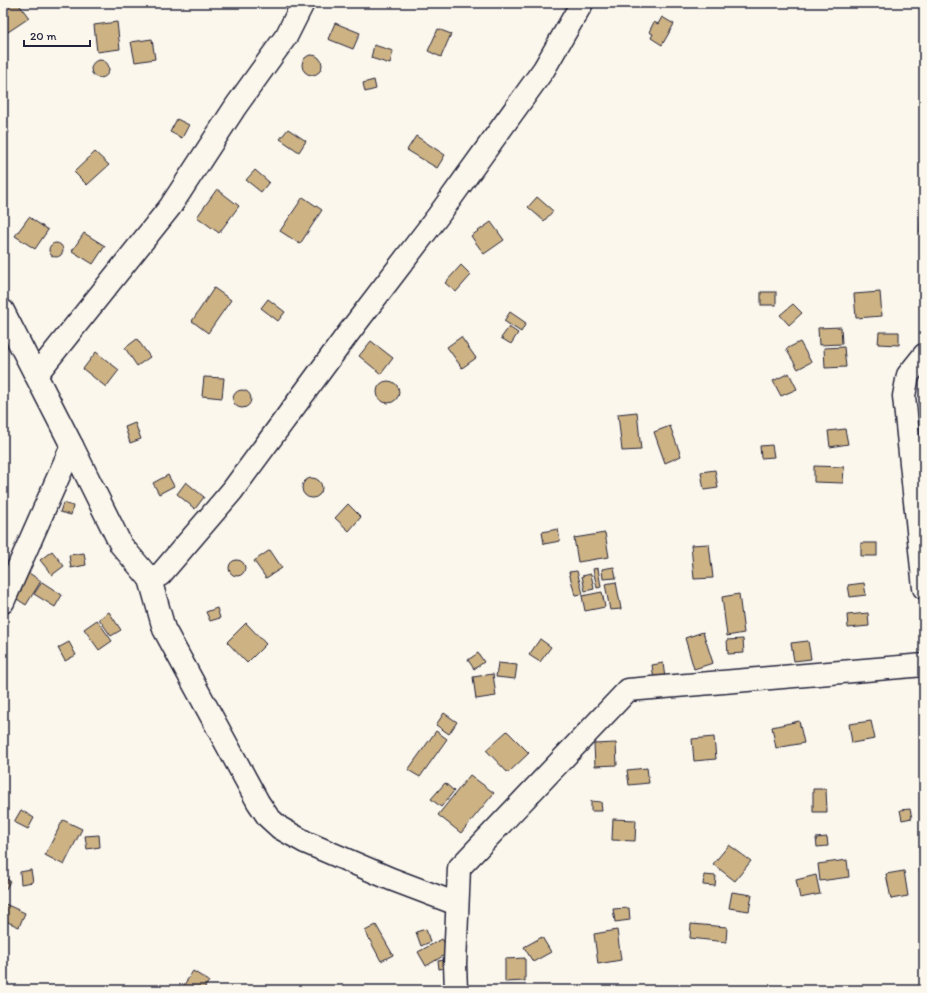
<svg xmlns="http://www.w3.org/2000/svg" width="927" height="993" font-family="Itim,sans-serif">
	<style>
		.building { fill: #cdb283; stroke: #22223b }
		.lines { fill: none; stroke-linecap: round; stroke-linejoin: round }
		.minor-casing { stroke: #22223b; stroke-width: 25 }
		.minor { stroke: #fbf7ec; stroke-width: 22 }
	</style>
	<rect width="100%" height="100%" fill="#fbf7ec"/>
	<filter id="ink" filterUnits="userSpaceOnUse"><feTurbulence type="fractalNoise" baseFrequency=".025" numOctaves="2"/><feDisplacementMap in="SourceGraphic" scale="8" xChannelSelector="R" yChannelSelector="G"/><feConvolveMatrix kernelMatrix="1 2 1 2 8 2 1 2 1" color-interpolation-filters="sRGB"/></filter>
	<g filter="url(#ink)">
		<g class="building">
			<path d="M10,3h8l11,15 -21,14 -5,-7v-18z"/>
			<path d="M662,17l12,7 -12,21 -11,-7 2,-4 -4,-2 5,-10 4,2z"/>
			<path d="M117,22l3,27 -23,3 -3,-27z"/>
			<path d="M335,23l25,10 -7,16 -25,-10z"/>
			<path d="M438,29l13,5 -10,23 -13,-6z"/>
			<path d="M152,39l3,20 -20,3 -4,-20z"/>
			<path d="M374,45l19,6 -3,13 -19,-6z"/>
			<circle cx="312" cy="65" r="10"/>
			<circle cx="100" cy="69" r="9"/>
			<path d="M374,80l2,9 -11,3 -2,-9z"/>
			<path d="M177,119l12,6 -7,13 -12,-6z"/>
			<path d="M3,128l6,4 -6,8z"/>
			<path d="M288,129l18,12 -7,11 -19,-13z"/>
			<path d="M416,136l29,19 -8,13 -30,-18z"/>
			<path d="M95,152l14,13 -22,20 -13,-13z"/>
			<path d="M255,170l14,12 -8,10 -15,-12z"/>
			<path d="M217,189l22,17 -20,27 -22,-16z"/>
			<path d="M303,197l19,13 -22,34 -20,-13z"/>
			<path d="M537,197l16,14 -9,10 -16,-14z"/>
			<path d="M921,210h3v22h-4z"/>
			<path d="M29,217l19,13 -13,19 -20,-13z"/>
			<path d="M491,222l13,18 -20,14 -13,-18z"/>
			<path d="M84,233l21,13 -12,18 -21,-13z"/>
			<circle cx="56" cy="250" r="7"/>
			<path d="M461,265l10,10 -15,17 -11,-9z"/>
			<path d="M214,288l17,12 -23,33 -16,-12z"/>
			<rect x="761" y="292" width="15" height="13"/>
			<path d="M880,292l2,24 -26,2 -2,-24z"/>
			<path d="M268,299l17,13 -7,9 -17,-13z"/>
			<path d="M793,304l9,9 -13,12 -9,-10z"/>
			<path d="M510,312l16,11 -5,9 -17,-11z"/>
			<path d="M509,327l9,6 -7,11 -10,-6z"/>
			<path d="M841,327l1,17 -23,1 -1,-17z"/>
			<path d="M879,332h20v13l-21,-1z"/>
			<path d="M461,337l15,21 -14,10 -15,-21z"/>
			<path d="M137,339l13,18 -13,9 -12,-18z"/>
			<path d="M371,341l22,17 -12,16 -22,-18z"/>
			<path d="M800,342l11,20 -13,7 -12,-20z"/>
			<path d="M844,347l2,20 -21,1 -1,-20z"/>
			<path d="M96,352l23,18 -13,17 -23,-18z"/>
			<path d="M789,373l8,16 -16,7 -8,-15z"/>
			<path d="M204,377l20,1 -2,20 -20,-2z"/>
			<circle cx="388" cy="392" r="11"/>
			<circle cx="242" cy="399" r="9"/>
			<path d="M637,412l4,38 -19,1 -4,-37z"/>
			<path d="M135,423l6,16 -11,4 -5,-16z"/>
			<path d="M670,426l11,30 -16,7 -11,-31z"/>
			<path d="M845,429l3,15 -18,3 -2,-16z"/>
			<path d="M772,445l2,12 -13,1 -1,-12z"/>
			<path d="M814,466l30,1 -1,16 -29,-1z"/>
			<path d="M715,470l3,18 -14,2 -3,-18z"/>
			<path d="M168,475l6,11 -15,8 -6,-11z"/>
			<circle cx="312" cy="488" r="10"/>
			<path d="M186,482l18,15 -9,12 -18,-15z"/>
			<path d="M63,503l10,3 -2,9 -11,-3z"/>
			<path d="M348,504l13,13 -12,14 -14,-13z"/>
			<path d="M558,529l2,12 -16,3 -2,-12z"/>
			<path d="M605,533l4,24 -31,5 -4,-24z"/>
			<rect x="861" y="543" width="16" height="13"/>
			<path d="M709,544l4,34 -19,1 -3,-34z"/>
			<path d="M270,550l12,18 -16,10 -12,-17z"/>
			<path d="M52,551l12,15 -12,9 -12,-15z"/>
			<path d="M84,553l2,12 -15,3 -2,-13z"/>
			<circle cx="237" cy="568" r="8"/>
			<path d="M614,567l2,11 -13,1 -1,-10z"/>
			<path d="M598,568l3,19 -4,1 -4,-19z"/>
			<path d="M577,571l6,23 -8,1 -6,-23z"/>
			<path d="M29,573l12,8 -15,24 -12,-8z"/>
			<path d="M591,574l3,15 -9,2 -3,-15z"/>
			<path d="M42,582l20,13 -7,12 -21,-13z"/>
			<path d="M616,582l5,27 -11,1 -5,-26z"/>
			<path d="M864,583l2,12 -16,2 -2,-12z"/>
			<path d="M602,592l3,15 -20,4 -3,-15z"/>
			<path d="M739,594l5,39 -17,3 -5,-39z"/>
			<path d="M217,608l3,10 -10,3 -4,-9z"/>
			<path d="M109,612l12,18 -10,6 -12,-17z"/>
			<path d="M868,613l1,13 -21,2 -1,-13z"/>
			<path d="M97,620l15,21 -13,9 -15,-21z"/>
			<path d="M246,623l20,21 -19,19 -20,-21z"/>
			<path d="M703,632l10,31 -19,6 -9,-31z"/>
			<path d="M540,639l11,8 -11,15 -11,-7z"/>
			<path d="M743,639l1,14 -16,1 -1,-14z"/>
			<path d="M808,641l3,18 -17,2 -3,-18z"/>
			<path d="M69,642l7,13 -11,6 -7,-13z"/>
			<path d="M478,653l6,9 -10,7 -6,-9z"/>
			<path d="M498,663l19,2 -2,14 -19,-2z"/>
			<path d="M663,663l2,15 -11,2 -2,-15z"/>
			<path d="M493,674l3,22 -20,3 -3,-22z"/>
			<path d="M444,713l13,9 -8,12 -13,-9z"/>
			<path d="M799,721l5,22 -28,5 -4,-21z"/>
			<path d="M871,721l4,18 -23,4 -3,-19z"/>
			<path d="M436,731l11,8 -27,38 -12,-7z"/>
			<path d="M507,731l22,22 -21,20 -22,-23z"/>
			<path d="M714,737l2,22 -22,2 -2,-22z"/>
			<path d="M616,743l1,22 -22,1 -1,-22z"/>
			<path d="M647,768l2,15 -20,2 -2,-15z"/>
			<path d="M470,775l24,18 -33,40 -23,-18z"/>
			<path d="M445,783l9,8 -13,16 -10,-8z"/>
			<path d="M813,789h13l1,23h-14z"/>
			<path d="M591,801l10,1 1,9h-11z"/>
			<path d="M910,809l2,9 -10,2 -2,-10z"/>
			<path d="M21,810l13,8 -6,11 -14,-7z"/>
			<path d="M613,819l23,1 -1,21 -23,-1z"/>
			<path d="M63,820l19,9 -18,36 -19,-10z"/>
			<path d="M99,835l1,12 -13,2 -2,-13z"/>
			<path d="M827,837l1,9 -11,1 -1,-9z"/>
			<path d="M729,845l22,16 -16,20 -22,-17z"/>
			<path d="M847,860l2,17 -29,4 -2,-17z"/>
			<path d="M924,866v18h-1l-4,-16z"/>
			<path d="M31,870l2,12 -12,2 -1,-12z"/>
			<path d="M904,871l4,25 -17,3 -5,-25z"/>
			<path d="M704,875l12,1 -1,10 -12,-1z"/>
			<path d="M816,875l4,19 -20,4 -4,-18z"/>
			<path d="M3,877l7,4 -7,13z"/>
			<path d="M732,892l20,3 -3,16 -20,-3z"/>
			<path d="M3,903l22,10 -6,14 -16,-7z"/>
			<path d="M629,908l1,12 -15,2 -2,-13z"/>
			<path d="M691,924l36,3 -1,15 -36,-4z"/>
			<path d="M376,925l17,30 -12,6 -16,-30z"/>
			<path d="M426,929l4,13 -9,4 -5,-14z"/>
			<path d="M617,930l4,30 -23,4 -4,-30z"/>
			<path d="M542,937l9,15 -18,10 -9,-15z"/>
			<path d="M442,939l8,13 -24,14 -8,-14z"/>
			<path d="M525,958v23l-20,1v-23z"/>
			<path d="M450,959l1,7 -12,3 -1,-8z"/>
			<path d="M193,971l16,10 -6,9h-18l-3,-2z"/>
			<path d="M448,985l1,5h-20z"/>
		</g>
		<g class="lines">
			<g class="minor-casing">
				<g id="minor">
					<path d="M3,311l69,135 -69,156"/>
					<path d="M924,355l-16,20 -4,21 20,192"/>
					<path d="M36,375l134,-168 66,-101 51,-71 16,-32"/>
					<path d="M72,446l49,99 29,34 10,-4 72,-84 115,-156 91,-119 106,-147 38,-66"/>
					<path d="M150,579l14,50 94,173 10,15 12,11 25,14 86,37 66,25"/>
					<path d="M456,990l-1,-26 4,-96 169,-178 296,-25"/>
				</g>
			</g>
			<use href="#minor" class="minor"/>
		</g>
	</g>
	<rect width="927" height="993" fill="none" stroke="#fbf7ec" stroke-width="16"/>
	<rect x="8" y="8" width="911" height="977" fill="none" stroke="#22223b" stroke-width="1.5" filter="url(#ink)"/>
	<path d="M24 40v6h66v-6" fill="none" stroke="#22223b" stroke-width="2"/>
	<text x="30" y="40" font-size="12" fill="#22223b" stroke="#fbf7ec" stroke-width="3" paint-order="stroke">20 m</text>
</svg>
